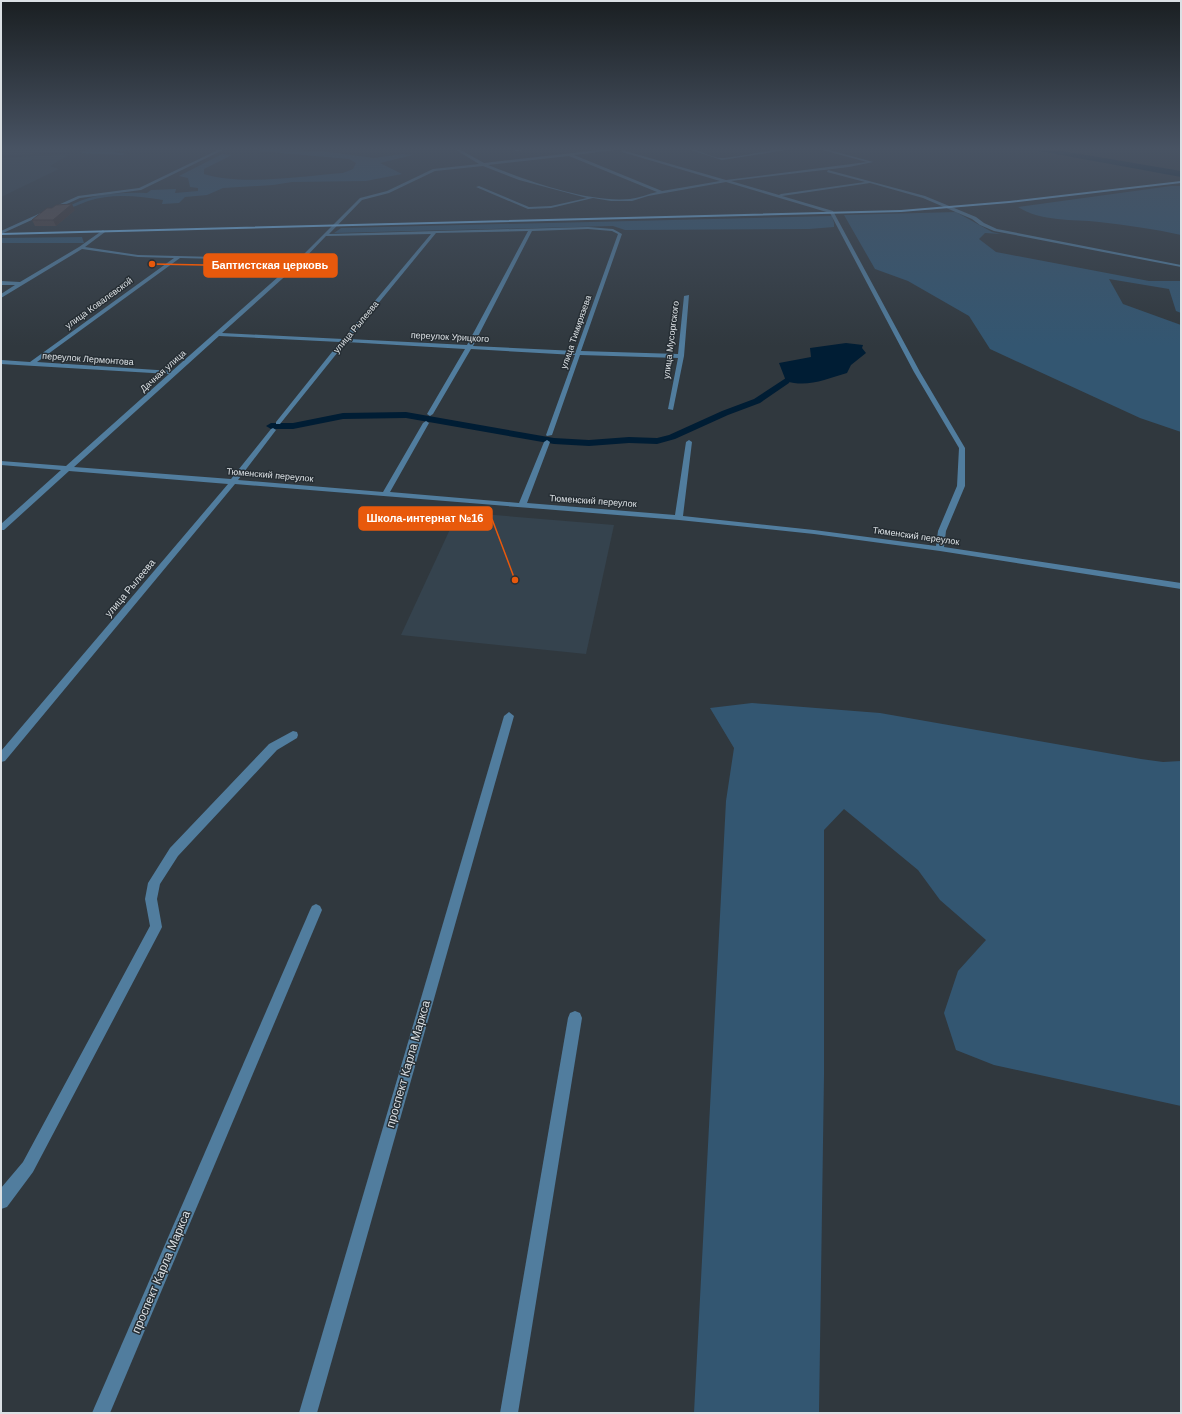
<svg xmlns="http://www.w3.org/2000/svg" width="1182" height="1414" font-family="Arial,sans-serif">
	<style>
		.built { fill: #35434e }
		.green { fill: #335671 }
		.water { fill: #001d34 }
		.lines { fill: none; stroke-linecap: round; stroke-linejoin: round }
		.canal { fill: #001d34; fill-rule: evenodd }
		.river { fill: #001d34; fill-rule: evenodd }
		.minor { fill: #517d9e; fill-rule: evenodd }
		.major { fill: #78c0f7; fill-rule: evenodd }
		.wall { fill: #4c4141 }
		.shaded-wall { fill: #3e3535 }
		.building { fill: #584c4c; stroke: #3e3535 }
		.labels { text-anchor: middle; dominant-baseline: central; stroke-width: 3; stroke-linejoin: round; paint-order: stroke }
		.far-street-label { font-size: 9px; fill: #dbe0e4; stroke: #262e34 }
		.street-label { font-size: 10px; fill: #dbe0e4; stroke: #262e34 }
		.near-street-label { font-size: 12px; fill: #dbe0e4; stroke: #262e34 }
		.leader { fill: none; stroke: #e8590c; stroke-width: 1.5 }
		.callout-dot { fill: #e8590c; stroke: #262e34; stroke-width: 1.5 }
		.callout { fill: #e8590c; stroke: #e8590c; stroke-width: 1.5 }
		.callout-label { font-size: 11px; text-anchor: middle; font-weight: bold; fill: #fff }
	</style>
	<rect width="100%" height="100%" fill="#30383e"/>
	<g class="built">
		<path d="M1,148l5,1 84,-1 -3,2 -86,6z"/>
		<path d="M70,154l-20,12 9,3 -58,28v-39z"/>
		<path d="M458,512l156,13 -28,129 -185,-19z"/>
	</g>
	<g class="green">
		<path d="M91,148h83l1,1 -65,2 16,3 -3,1 -44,-2z"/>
		<path d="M263,148l66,4 45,6 28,-4 11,1 -33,8 22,11 -36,7 -74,1 -19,3 -50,3 -16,7 -22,2 -6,6 -17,1 1,-4c-23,-4 -52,-7 -75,1 -9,3 -14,7 -24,8 26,-16 54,-17 83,-16l4,-3 25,-1 -1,4 23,-2v-3l-8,-1 -2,-9 -9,-2 43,-22 10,1 -28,14v5c39,12 98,2 139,-1l10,-4 3,-6 -7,-4 -91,-8z"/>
		<path d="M1171,186h10v49c-27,-6 -54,-10 -82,-13 -26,-3 -58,0 -81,-15z"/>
		<path d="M956,212l36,20 9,2 -16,-1 -6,6 17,13 153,29h32v32l-5,-2 -7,-22 -60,-10 14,25 58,21v107l-41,-14 -150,-69 -21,-33 -61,-35 -33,-12 -31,-54z"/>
		<path d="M832,216l2,7v4l-25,2 -184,1 -12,-4 -279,7 7,-5z"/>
		<path d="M82,237l2,6h-83v-5z"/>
		<path d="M752,703l128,10 261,46 22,3 18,-1v345l-187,-41 -38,-15 -12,-37 14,-42 28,-31 -46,-40 -22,-30 -74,-61 -20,21v245l-5,338h-125l32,-612 8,-53 -24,-40z"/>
	</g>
	<path class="water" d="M846,343l17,2 -1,3 4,5 -15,12 -4,8c-21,6 -40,15 -61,8l-7,-18 32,-6 -1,-9z"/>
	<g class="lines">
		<path class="canal" d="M786,378l4,3 -1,2 -29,20 -32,12 -53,24 -18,5 -28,-1 -40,3 -35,-2 -148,-26 -63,1 -50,10h-22l-5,-3 5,-3h22l50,-10 63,-1 148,26 35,2 40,-3 28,1 12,-3 53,-24 32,-12z"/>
		<path class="river" d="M1023,148h22l136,23v6z"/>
		<g class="minor">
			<path d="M222,148h5l-86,42 -61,8 -79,36v-3l77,-35 61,-8z"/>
			<path d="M453,148h4l27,15 133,-15h14l-57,7 88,36 58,-10 -98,-29v-2l104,30 141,-18 -52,-14h7l51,14 -24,5 -118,14 48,14 2,-1 84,-12 -38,-10 1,-2 97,26 51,21 8,6 13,6 184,36v2l-187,-36 -14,-6 -8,-6 -49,-21 -53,-15 -88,13 51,15 87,161 45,76v38l-19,45 -2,16 237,36v6l-241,-38 -126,-17 -135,-14 -444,-36 -230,277 -4,1v-11l227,-267 -159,-13 -65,59h-3v-6l60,-54 -60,-5v-4l65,5 103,-92 -168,-10v-4l29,2 144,-104 -36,-1 -56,-8 -81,49v-4l14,-9h-14v-4l19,1 59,-35 24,-17 2,2 -20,15 53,8 161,4 61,-61 27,-7 46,-22 46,-5zM569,156l88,36c-9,2 -18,6 -27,7 -42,4 -102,-18 -142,-34zM483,166l36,14 68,18 -36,8 -22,1 -50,-21 -3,1 52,22 23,-1 42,-10 18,3h21l16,-5 78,-14 104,31 84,159 45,76 -2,38 -19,45 -2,15 -122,-16 -131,-14 9,-74 -3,-2 -3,2 -11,73 -148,-12 23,-61 -3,-2 -3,2 -25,61 -129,-11 39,-69 -3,-2 -3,2 -40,69 -145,-12 38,-50 -3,-2 -2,1 -40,50 -157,-12 145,-131 121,6 -64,80v2h4l66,-82 119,7 -38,65 3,2 3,-2 38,-65 104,6 -29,80 1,1 5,-1 28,-80 98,3 -10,51 5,1 11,-54 5,-61 -5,1 -6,58 -97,-3 41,-117 -9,-5 -25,-2 -259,7 33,-34 27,-7 46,-22zM588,229l24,2 6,3 -42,117 -103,-5 59,-115zM528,231l-61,114 -118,-6 87,-106zM431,234l-88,105 -121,-6 80,-72 24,-25zM180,258l116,3 -124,110 -135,-9z"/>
			<path d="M510,148h28l-22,3z"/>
			<path d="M685,148c13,0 26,11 39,10 25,-2 50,-10 75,-10l-77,12z"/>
			<path d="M509,712l5,4 -197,697h-18l205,-697z"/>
			<path d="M293,731l4,1 1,3 -1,3 -20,12 -99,106 -18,28 -3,15 5,28 -2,4 -127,241 -26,35 -6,2v-21l22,-26 127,-236 -5,-27 3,-16 22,-35 99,-104z"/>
			<path d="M316,904l4,2 2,4 -212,503h-18l218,-503 2,-4z"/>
			<path d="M575,1011l5,2 2,5 -64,395h-18l68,-395 2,-5z"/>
		</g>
		<path class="major" d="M1181,181v2l-172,20 -108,9 -900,23v-2l900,-23 108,-9z"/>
	</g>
	<path class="wall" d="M75,210l-19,16h-21l-3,-6z"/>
	<path class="shaded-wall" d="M72,204l3,6 -19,16 -3,-6z"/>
	<path class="building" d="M72,204l-19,16h-21l15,-12h5l4,-3z"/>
	<linearGradient id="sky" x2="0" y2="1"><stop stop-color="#1a1f22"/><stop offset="0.43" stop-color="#485363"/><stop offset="1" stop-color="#485363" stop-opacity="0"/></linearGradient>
	<rect width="1182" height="346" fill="url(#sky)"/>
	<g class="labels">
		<g class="far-street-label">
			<text transform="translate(99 303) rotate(-36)">улица Ковалевской</text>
			<text transform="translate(356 327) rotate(-50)">улица Рылеева</text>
			<text transform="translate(576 332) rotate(-71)">улица Тимирязева</text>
			<text transform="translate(450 337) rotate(3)">переулок Урицкого</text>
			<text transform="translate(671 340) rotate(-83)">улица Мусоргского</text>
			<text transform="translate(88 359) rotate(4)">переулок Лермонтова</text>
			<text transform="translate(163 371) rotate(-42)">Дачная улица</text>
			<text transform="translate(270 475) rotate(5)">Тюменский переулок</text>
			<text transform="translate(593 501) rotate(4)">Тюменский переулок</text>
			<text transform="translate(916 536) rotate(8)">Тюменский переулок</text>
		</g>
		<g class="street-label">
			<text transform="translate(130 588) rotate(-50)">улица Рылеева</text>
		</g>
		<g class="near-street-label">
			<text transform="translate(408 1064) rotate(-74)">проспект Карла Маркса</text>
			<text transform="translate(161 1272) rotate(-67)">проспект Карла Маркса</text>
		</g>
	</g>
	<path class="leader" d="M152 264L204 265M515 580L492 519"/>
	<g class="callout-dot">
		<circle cx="152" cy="264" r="4"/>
		<circle cx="515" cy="580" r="4"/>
	</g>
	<g class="callout">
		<rect x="204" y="254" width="133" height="23" rx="4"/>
		<rect x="359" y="507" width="133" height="23" rx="4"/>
	</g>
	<g class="callout-label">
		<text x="270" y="269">Баптистская церковь</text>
		<text x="425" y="522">Школа-интернат №16</text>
	</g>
	<rect width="1182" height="1414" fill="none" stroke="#dbe0e4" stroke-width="4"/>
</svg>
